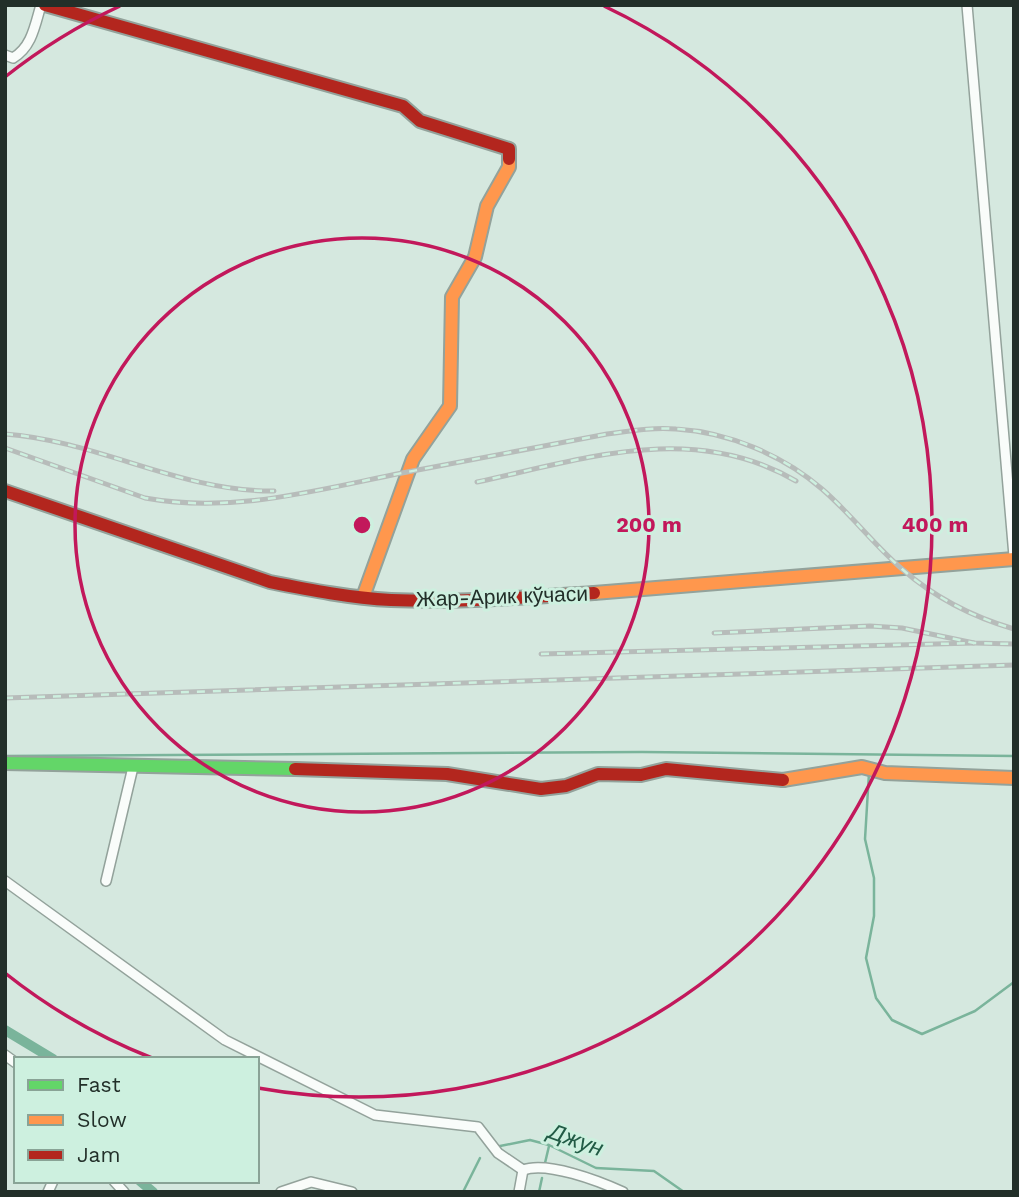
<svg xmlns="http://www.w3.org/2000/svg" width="1019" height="1197" font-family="'Work Sans',sans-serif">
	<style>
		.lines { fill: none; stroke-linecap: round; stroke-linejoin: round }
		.stream { stroke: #7ab49b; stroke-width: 2.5 }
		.canal { stroke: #7ab49b; stroke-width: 10 }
		.street-casing { stroke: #93a29b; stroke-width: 12 }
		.fast-casing { stroke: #93a29b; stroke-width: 16 }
		.slow-casing { stroke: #93a29b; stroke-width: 16 }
		.jam-casing { stroke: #93a29b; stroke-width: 16 }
		.street { stroke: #f9fcfa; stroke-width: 9 }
		.fast { stroke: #63d668; stroke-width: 12 }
		.slow { stroke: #ff974d; stroke-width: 12 }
		.jam { stroke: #b3261e; stroke-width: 12 }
		.rail-casing { stroke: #b7bcba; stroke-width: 5 }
		.rail { stroke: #cdf0df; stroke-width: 2.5; stroke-dasharray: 8; stroke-linecap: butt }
		.ring { fill: none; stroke: #c2185b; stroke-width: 3.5 }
		.labels { text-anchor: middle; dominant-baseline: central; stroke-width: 6; stroke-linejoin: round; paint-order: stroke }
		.street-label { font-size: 21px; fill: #222f29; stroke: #cdf0df }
		.water-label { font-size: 23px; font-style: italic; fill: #215b45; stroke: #cdf0df }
		.centre { fill: #c2185b; stroke: #cdf0df; stroke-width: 3.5 }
		.ring-label { font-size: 21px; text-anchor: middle; font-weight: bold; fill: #c2185b; stroke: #cdf0df; stroke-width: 6; stroke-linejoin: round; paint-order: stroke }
	</style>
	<rect width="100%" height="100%" fill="#d5e8df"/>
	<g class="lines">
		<g class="stream">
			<path d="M5,756l637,-4 372,4"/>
			<path d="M869,773l-4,66 9,39v38l-8,42 10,40 16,22 30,14 53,-23 39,-29"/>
			<path d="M495,1147l35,-7 19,5 47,23 58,3 30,21"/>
			<path d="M545,1163l4,-17"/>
			<path d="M463,1192l17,-34"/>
			<path d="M539,1192l3,-14"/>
		</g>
		<g class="canal">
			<path d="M5,1030l48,29"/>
			<path d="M140,1181l13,11"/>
		</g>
		<g class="street-casing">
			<g id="street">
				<path d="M967,5l47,551"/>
				<path d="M5,55l8,3c19,-11 22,-33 28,-53"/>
				<path d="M5,881l220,159 150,75 103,12 20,26 25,17"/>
				<path d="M106,881l27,-114"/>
				<path d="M5,1055l11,8"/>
				<path d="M523,1170c24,-9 76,11 100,22"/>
				<path d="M114,1181l10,11"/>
				<path d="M48,1192l5,-11"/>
				<path d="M281,1192l30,-10 41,10"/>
				<path d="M519,1192l4,-22"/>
			</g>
		</g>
		<g class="fast-casing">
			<path id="fast" d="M5,763l290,6"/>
		</g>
		<g class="slow-casing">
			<g id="slow">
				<path d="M594,593l420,-34"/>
				<path d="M363,597l50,-138 37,-53 2,-109 23,-40 12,-51 22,-39v-8"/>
				<path d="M783,780l79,-13 23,6 129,5"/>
			</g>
		</g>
		<g class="jam-casing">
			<g id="jam">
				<path d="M45,5l358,101 17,15 89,28v10"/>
				<path d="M5,491l265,91c40,8 81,16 121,18 68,3 136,-3 203,-7"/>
				<path d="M295,769l152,5 94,15 25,-3 32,-12 43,1 25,-6 117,11"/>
			</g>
		</g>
		<use href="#street" class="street"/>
		<use href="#fast" class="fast"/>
		<use href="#slow" class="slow"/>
		<use href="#jam" class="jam"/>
		<g class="rail-casing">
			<g id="rail">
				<path d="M5,434c94,7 175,58 269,57"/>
				<path d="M5,448l140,50c88,16 171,-8 257,-25 68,-13 136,-26 205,-39 23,-3 46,-7 69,-5 52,3 107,26 146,60 29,25 51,55 80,80 32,28 71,48 112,60"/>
				<path d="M477,482c107,-23 216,-61 319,-1"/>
				<path d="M714,633l156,-7 32,2 72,15 40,1"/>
				<path d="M541,654l433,-11"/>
				<path d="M5,698l1009,-33"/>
			</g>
		</g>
		<use href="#rail" class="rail"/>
	</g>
	<g class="ring">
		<circle cx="362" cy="525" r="287"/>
		<path d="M152 1058A573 573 0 0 1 5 973M5 77A573 573 0 0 1 120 6M604 6A573 573 0 0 1 258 1088"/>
	</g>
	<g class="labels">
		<g class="street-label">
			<text transform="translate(502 596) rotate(-2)">Жар-Арик кўчаси</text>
		</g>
		<g class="water-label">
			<text transform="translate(576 1140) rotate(20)">Джун</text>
		</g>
	</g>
	<circle cx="362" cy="525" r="10" class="centre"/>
	<g class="ring-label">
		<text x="649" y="532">200 m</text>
		<text x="935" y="532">400 m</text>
	</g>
	<rect width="1019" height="1197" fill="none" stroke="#222f29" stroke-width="14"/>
	<rect x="14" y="1057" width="245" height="126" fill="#cdf0df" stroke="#89a396" stroke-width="2"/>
	<rect x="28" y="1080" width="35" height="10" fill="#63d668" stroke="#89a396" stroke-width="2"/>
	<text x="77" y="1092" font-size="21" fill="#222f29">Fast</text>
	<rect x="28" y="1115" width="35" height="10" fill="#ff974d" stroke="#89a396" stroke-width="2"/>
	<text x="77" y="1127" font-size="21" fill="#222f29">Slow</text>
	<rect x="28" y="1150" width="35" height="10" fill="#b3261e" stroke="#89a396" stroke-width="2"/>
	<text x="77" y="1162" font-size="21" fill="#222f29">Jam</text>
</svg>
